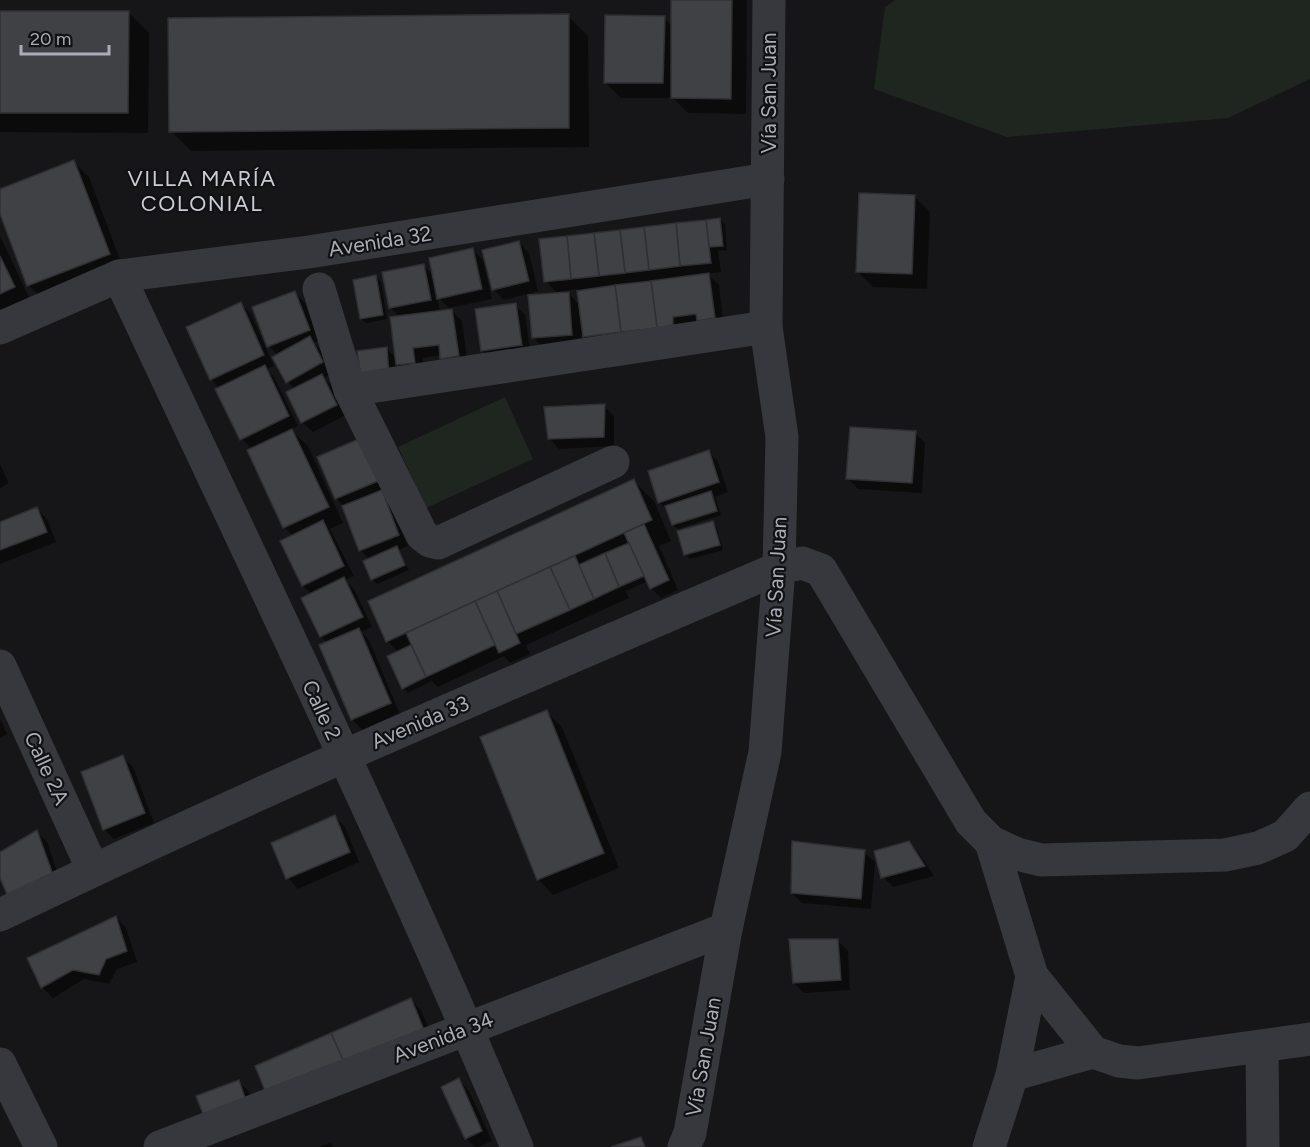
<svg xmlns="http://www.w3.org/2000/svg" width="1310" height="1147" font-family="Figtree,sans-serif">
	<style>
		.green { fill: #1e261f }
		.shadow { fill: #0007; fill-rule: evenodd }
		.building { fill: #404145; stroke: #303034; stroke-width: 1.5 }
		.lines { fill: none; stroke-linecap: round; stroke-linejoin: round }
		.minor { stroke: #37383d; stroke-width: 33 }
		.labels { text-anchor: middle; dominant-baseline: central; stroke-width: 4.5; stroke-linejoin: round; paint-order: stroke }
		.street-label { font-size: 21px; fill: #a8adb8; stroke: #111113 }
		.neighbourhood-label { font-size: 22px; letter-spacing: 1.5px; fill: #c9ccd4; stroke: #111113 }
	</style>
	<rect width="100%" height="100%" fill="#161618"/>
	<g class="green">
		<path d="M895,0h415v79l-82,39 -221,19 -133,-48 11,-82z"/>
		<path d="M505,397l28,62 -107,49 -28,-61z"/>
	</g>
	<g class="shadow">
		<path d="M672,0h75l-1,114 -58,-1 -15,-15h-52l-16,-16 59,-64 8,8z"/>
		<path d="M0,13h129l20,20 -1,100 -148,-1z"/>
		<path d="M568,16l20,20 1,111 -398,4 -20,-20z"/>
		<path d="M74,162l15,15 35,93 -80,30 -16,-15 -28,-75v-20z"/>
		<path d="M915,197l15,15 -3,77 -54,-2 -16,-16z"/>
		<path d="M720,220l5,4 2,26 -9,1 3,21 -13,2 11,11 5,43 -130,19 -13,-13 1,10 -39,4 -10,-11 35,-44 12,12 -2,-16 -22,3 -10,-11z"/>
		<path d="M0,236l34,72 -34,16z"/>
		<path d="M519,242l10,11 9,38 -34,9 -11,-11z"/>
		<path d="M473,250l10,10 9,39 -43,9 13,13 6,45 -16,2 -10,-13 -19,3 2,15 -17,2 -11,-11 2,35 -24,1 11,-52 11,11 3,-41 -10,-11 33,-42 11,11zM437,296l14,14 -11,2z"/>
		<path d="M376,277l5,5 6,37 -21,4 -5,-4z"/>
		<path d="M295,293l10,10 14,37 -5,3 6,6 13,24 -9,5 8,8 14,29 -33,17 -11,-10 -7,-33 -7,-7 -14,-24 4,-2 -9,-10z"/>
		<path d="M241,304l10,10 23,52 -7,3 7,8 24,49 -7,4 17,16 35,77 -13,6 24,47 -9,4 9,9 18,38 -11,5 8,8 31,74 -38,16 -10,-11 -25,-76 -6,-7 -9,-42 -9,-8 -21,-44 11,-6 -8,-8 -36,-78 3,-1 -10,-10 -22,-50 -9,-10z"/>
		<path d="M515,305l10,10 6,40 -38,6 -11,-11z"/>
		<path d="M604,406l10,10v30l-55,3 -10,-11z"/>
		<path d="M915,433l10,10 -3,50 -64,-4 -10,-10z"/>
		<path d="M361,440l30,62 17,44 -10,4 11,20 -32,14 -5,-5 -2,-19 -10,-10 -16,-43 -8,-9z"/>
		<path d="M708,451l10,11 10,30 -13,5 6,18 -43,14 -5,-4 -5,-14 -9,-9z"/>
		<path d="M0,464l9,19 -9,5z"/>
		<path d="M634,481l20,20 17,40 -12,5 19,44 -17,8 -10,-10 -3,-7 -22,10 3,7 -103,47 4,9 -20,9 -6,-7 -66,31 -6,-6 -24,12 -5,-5 -5,-36 -11,-11z"/>
		<path d="M37,509l10,10 9,23 -56,22v-41z"/>
		<path d="M712,523l5,5 6,22 -33,9 -4,-4 -7,-23z"/>
		<path d="M547,712l15,15 57,141 -66,27 -15,-16z"/>
		<path d="M0,719l7,15 -7,4z"/>
		<path d="M122,757l11,10 21,56 -40,16 -10,-10z"/>
		<path d="M335,817l10,10 14,35 -61,27 -10,-11z"/>
		<path d="M37,832l10,10 15,44 -62,-12v-21z"/>
		<path d="M909,842l10,11 15,23 -41,11 -10,-10z"/>
		<path d="M864,852l11,10 -4,47 -69,-6 -10,-10z"/>
		<path d="M116,917l10,11 11,34 -20,7 -8,15 -25,-5 -31,19 -11,-11 -13,-29z"/>
		<path d="M837,940l11,11 2,39 -46,3 -10,-10z"/>
		<path d="M411,1000l10,10 13,30 -154,67z"/>
		<path d="M459,1080l10,11 23,50 -13,6h-4l-9,-9z"/>
		<path d="M239,1082l10,10 8,22 -41,15z"/>
		<path d="M330,1143l4,4h-15z"/>
	</g>
	<g class="building">
		<path d="M671,0h61l-1,99 -60,-1z"/>
		<path d="M0,11h129l-1,102h-128z"/>
		<path d="M569,14v114l-400,4 -1,-114z"/>
		<path d="M605,15l60,1 -2,67h-59z"/>
		<path d="M74,160l36,94 -83,32 -27,-72v-25z"/>
		<path d="M859,193l56,2 -3,79 -56,-2z"/>
		<path d="M720,218l3,28 -14,1 -3,-27z"/>
		<path d="M706,220l5,43 -31,3 -4,-43z"/>
		<path d="M676,223l4,43 -31,4 -5,-43z"/>
		<path d="M644,227l5,43 -24,3 -5,-43z"/>
		<path d="M620,230l5,43 -26,3 -5,-43z"/>
		<path d="M594,233l5,43 -28,3 -4,-43z"/>
		<path d="M567,236l4,43 -27,3 -5,-43z"/>
		<path d="M519,241l10,40 -37,9 -10,-40z"/>
		<path d="M473,248l9,41 -45,10 -8,-41z"/>
		<path d="M0,256l15,31 -15,7z"/>
		<path d="M424,264l7,36 -42,8 -7,-36z"/>
		<path d="M709,273l6,45 -18,3 -1,-7 -23,3v8l-16,3 -6,-47z"/>
		<path d="M376,275l7,40 -23,4 -7,-39z"/>
		<path d="M651,281l6,47 -36,4 -6,-47z"/>
		<path d="M615,285l6,47 -38,5 -6,-46z"/>
		<path d="M295,291l15,39 -43,17 -15,-40z"/>
		<path d="M569,292l3,43 -40,3 -4,-43z"/>
		<path d="M241,302l23,53 -54,25 -24,-53z"/>
		<path d="M516,303l6,42 -41,6 -6,-42z"/>
		<path d="M452,309l7,47 -19,3 -1,-14 -26,3 2,15 -19,2 -6,-48z"/>
		<path d="M310,336l13,26 -37,21 -14,-26z"/>
		<path d="M387,347l3,42 -27,2 -6,-40z"/>
		<path d="M265,365l24,51 -49,24 -25,-51z"/>
		<path d="M322,374l15,31 -36,18 -15,-31z"/>
		<path d="M605,404l-1,33 -56,2 -4,-32z"/>
		<path d="M850,427l66,4 -4,52 -66,-4z"/>
		<path d="M292,429l37,78 -46,21 -36,-78z"/>
		<path d="M361,438l17,43 -43,18 -18,-42z"/>
		<path d="M709,450l10,32 -61,21 -10,-32z"/>
		<path d="M634,479l18,41 -266,122 -18,-41z"/>
		<path d="M382,490l17,45 -40,16 -17,-45z"/>
		<path d="M711,491l6,20 -45,14 -7,-19z"/>
		<path d="M37,507l10,25 -47,18v-28z"/>
		<path d="M323,520l21,46 -42,20 -22,-45z"/>
		<path d="M713,521l7,24 -36,10 -7,-24z"/>
		<path d="M644,524l25,56 -19,9 -26,-56z"/>
		<path d="M629,543l15,33 -25,11 -14,-34z"/>
		<path d="M397,546l8,19 -34,15 -8,-19z"/>
		<path d="M605,553l14,34 -25,12 -16,-34z"/>
		<path d="M575,556l19,43 -24,11 -20,-43z"/>
		<path d="M550,567l20,43 -54,24 -19,-43z"/>
		<path d="M344,577l19,40 -43,20 -19,-39z"/>
		<path d="M497,591l23,52 -21,10 -24,-52z"/>
		<path d="M475,601l20,44 -69,32 -20,-44z"/>
		<path d="M359,628l32,75 -40,17 -32,-75z"/>
		<path d="M411,645l15,32 -24,12 -15,-33z"/>
		<path d="M547,710l57,143 -67,27 -57,-143z"/>
		<path d="M123,755l22,58 -42,17 -22,-58z"/>
		<path d="M335,815l15,37 -64,27 -15,-36z"/>
		<path d="M37,830l16,45 -44,24 -9,-21v-26z"/>
		<path d="M792,841l73,9 -4,49 -70,-6z"/>
		<path d="M909,841l16,25 -44,12 -7,-27z"/>
		<path d="M116,916l11,35 -21,8 -7,16 -26,-5 -32,18 -14,-30z"/>
		<path d="M789,939h49l3,41 -48,3z"/>
		<path d="M411,998l13,32 -79,35 -14,-32z"/>
		<path d="M331,1033l14,32 -77,33 -13,-32z"/>
		<path d="M459,1078l23,53 -17,8 -24,-52z"/>
		<path d="M239,1080l8,24 -42,15 -9,-23z"/>
		<path d="M641,1137l4,10h-34z"/>
	</g>
	<g class="lines">
		<g class="minor">
			<path d="M119,276c135,289 275,576 398,871"/>
			<path d="M319,289l31,101 72,145 8,6 8,2 175,-81"/>
			<path d="M0,328l119,-52 190,-24 459,-73"/>
			<path d="M350,390l416,-63"/>
			<path d="M0,666l93,204"/>
			<path d="M991,842l41,134 61,76 26,9 19,2 172,-24"/>
			<path d="M0,915c256,-124 517,-235 779,-347l23,-5 19,7 150,252 20,20 26,12 24,6 184,-5 33,-7 27,-12 25,-28"/>
			<path d="M1262,1047l1,100"/>
			<path d="M0,1064l41,83"/>
			<path d="M1012,1075l81,-23"/>
			<path d="M160,1147l566,-218"/>
			<path d="M684,1147l6,-14 36,-204 39,-177 14,-184 3,-131 -16,-110 3,-327"/>
			<path d="M989,1147l23,-72 20,-99"/>
		</g>
	</g>
	<g class="labels">
		<g class="street-label">
			<text transform="translate(768 93) rotate(-90)">Vía San Juan</text>
			<text transform="translate(380 241) rotate(-9)">Avenida 32</text>
			<text transform="translate(776 577) rotate(-87)">Vía San Juan</text>
			<text transform="translate(322 710) rotate(65)">Calle 2</text>
			<text transform="translate(420 722) rotate(-23)">Avenida 33</text>
			<text transform="translate(47 768) rotate(65)">Calle 2A</text>
			<text transform="translate(443 1037) rotate(-21)">Avenida 34</text>
			<text transform="translate(703 1057) rotate(-80)">Vía San Juan</text>
		</g>
		<g class="neighbourhood-label">
			<text x="202" y="178">VILLA MARÍA<tspan x="202" dy="25">COLONIAL</tspan></text>
		</g>
	</g>
	<path d="M21 45v9h88v-9" fill="none" stroke="#a8adb8" stroke-width="3"/>
	<text x="30" y="45" font-size="18" fill="#a8adb8" stroke="#111113" stroke-width="4.5" paint-order="stroke">20 m</text>
</svg>
